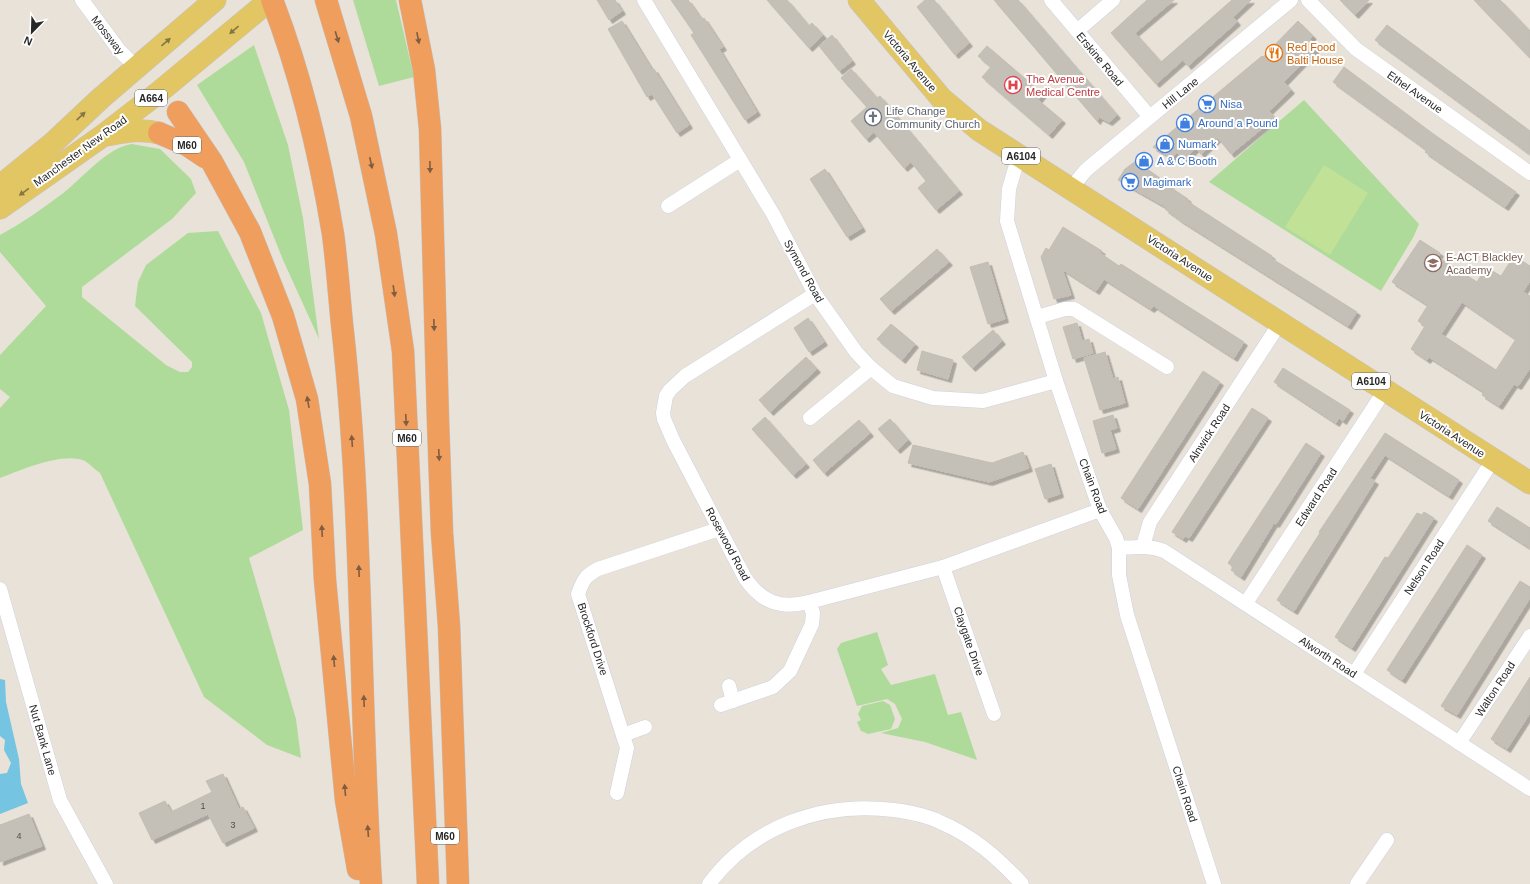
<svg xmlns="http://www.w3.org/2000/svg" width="1530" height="884" font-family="Arial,sans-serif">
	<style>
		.green { fill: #afdb9a }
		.pitch { fill: #c1e196 }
		.water { fill: #74c4e2 }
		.building { fill: #c4c0b8; stroke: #c3beb4; fill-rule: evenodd; filter: url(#shadow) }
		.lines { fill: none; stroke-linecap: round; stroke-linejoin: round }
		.minor-casing { stroke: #cfd2df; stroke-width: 15 }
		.primary-casing { stroke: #c3c3c3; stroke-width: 23 }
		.motorway-casing { stroke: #c3c3c3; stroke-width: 23 }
		.minor { stroke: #fff; stroke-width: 14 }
		.primary { stroke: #e3c664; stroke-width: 22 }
		.motorway { stroke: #ef9e5e; stroke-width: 22 }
		.oneway { fill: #857646 }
		.oneway2 { fill: #815d40 }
		.labels { text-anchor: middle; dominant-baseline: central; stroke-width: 4; stroke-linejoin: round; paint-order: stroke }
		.number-label { font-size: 9px; fill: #4e4d4b }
		.shield { fill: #fff; stroke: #686868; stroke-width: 1 }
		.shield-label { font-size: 10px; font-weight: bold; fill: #272727 }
		.street-label { font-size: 11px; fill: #272727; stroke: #fff }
		.food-label { font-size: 11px; fill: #c56008; stroke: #fff; text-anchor: start }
		.health-label { font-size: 11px; fill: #be3a42; stroke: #fff; text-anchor: start }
		.shop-label { font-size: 11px; fill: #366cbe; stroke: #fff; text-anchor: start }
		.worship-label { font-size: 11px; fill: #5b616d; stroke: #fff; text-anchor: start }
		.education-label { font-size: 11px; fill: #785e54; stroke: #fff; text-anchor: start }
	</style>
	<defs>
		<filter id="shadow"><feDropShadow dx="3.5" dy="3.5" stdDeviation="0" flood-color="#0004"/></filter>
	</defs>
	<rect width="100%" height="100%" fill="#e8e2d9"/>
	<g class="green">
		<path d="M353,0h43l18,77 -35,9z"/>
		<path d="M254,45l34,100 15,73 16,121 -36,-79 -39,-98 -47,-77z"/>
		<path d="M1304,100l115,124 -5,12 -33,55 -172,-109z"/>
		<path d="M132,144l28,5 31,30 5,14 -24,26 -90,68v10l84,68 14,7h8l4,-5v-5l-57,-56 3,-24 8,-17 42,-32 30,-2 43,82 28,97 14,120 -54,28 47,161 5,39 -34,-13 -63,-48 -104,-224c-5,-3 -10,-9 -15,-12 -20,-10 -65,9 -85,17v-70l10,-11 -10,-8v-34l46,-49 -46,-54v-17c22,-12 42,-26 62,-41 20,-15 45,-47 70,-50z"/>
		<path d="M877,632l11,33 -7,4 10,16 44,-11 13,41 13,-3 16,48 -52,-18 -44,-9 17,-5 4,-9 -7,-15 -8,-5 -30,7 -20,-57 4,-6z"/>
		<path d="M883,701l7,4 5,14 -4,10 -23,5 -7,-3 -4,-9 4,-2 -3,-6 4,-8z"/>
	</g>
	<path class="pitch" d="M1324,165l44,28 -38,62 -45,-28z"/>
	<path class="water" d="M0,679l5,1 1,22 13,57 2,25 7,19 -28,11v-40l7,-1 4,-10 -7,-13 1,-10 -5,-4z"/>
	<g class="building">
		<path d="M597,0h18l7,11 -13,9z"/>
		<path d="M671,0h17l14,20 2,-2 19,29 -4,2 38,63 -12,8 -54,-85 3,-2z"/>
		<path d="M767,0h20l22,26 3,-3 11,12 -14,13z"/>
		<path d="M925,0h9l35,43 -14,12 -38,-48z"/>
		<path d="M994,0h24l99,115 -8,7 -10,-5 -2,4z"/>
		<path d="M1147,0h27l-39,33 26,29 71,-62h19l-18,17 4,5 -27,24 -22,20 -5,-6 -27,24 -45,-51z"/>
		<path d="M1340,0h29l-14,15z"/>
		<path d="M1474,0h26l30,31v27z"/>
		<path d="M622,21l30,49 2,-1 35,56 -12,8 -25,-39 -5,3 -39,-68z"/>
		<path d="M1298,21l15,15 -3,3 8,8 -34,35 7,8 -22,21 6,7 -44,36 -13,-16 -17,16 -5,-6 -12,12 -7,-7 -5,5 -19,-11 109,-91 1,1z"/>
		<path d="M1387,25l143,106v23l-155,-114z"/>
		<path d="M832,35l20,26 -13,10 -20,-25z"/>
		<path d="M987,46l56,48 -5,6 24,20 -13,15 -67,-58 9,-10 -13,-11z"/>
		<path d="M1344,67l88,66 84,59 -11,15 -80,-55 2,-2 -94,-68z"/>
		<path d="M851,69l26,29 3,-2 79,95 -23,19 -18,-22 8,-7 -15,-19 -7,6 -30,-36 -8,7 -15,-18 16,-14 -26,-29z"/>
		<path d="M1136,161l35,25 -1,1 18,12 -1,2 85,55 -1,2 86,54 -9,14 -168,-106 -15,-11 1,-2 -48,-27 7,-11z"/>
		<path d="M825,169l37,59 -15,9 -37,-58z"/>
		<path d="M1063,227l39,24 -2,2 19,13 2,-2 123,78 -10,16 -80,-52 -3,3 -47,-30 -8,12 -34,-22 9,26 -17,4 -13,-42 5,-9 3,2z"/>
		<path d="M1420,240l20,13 -2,4 39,25 6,-10 3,2 3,-5 12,7 13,-20 16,10v15l-7,11 7,4v72l-12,18 -4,-2 -15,22 -17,-11 2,-3 -55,-35 -2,3 -16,-11 14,-23 -7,-5 10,-16 -36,-23zM1462,302l54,37 -20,31 -55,-36z"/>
		<path d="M937,249l12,13 -58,49 -11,-12z"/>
		<path d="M988,262l17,57 -17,5 -18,-57z"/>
		<path d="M808,318l16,24 -15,10 -15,-24z"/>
		<path d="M1077,323l5,18 7,-2 4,14 -20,6 -10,-32z"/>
		<path d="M891,324l24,20 -13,16 -25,-21z"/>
		<path d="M993,330l9,11 -30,27 -10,-11z"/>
		<path d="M922,351l31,9 -5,19 -31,-9z"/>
		<path d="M1105,352l8,27 5,-2 7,26 -25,7 -16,-52z"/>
		<path d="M806,357l11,12 -47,43 -11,-12z"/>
		<path d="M1283,368l67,42 -7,11 -4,-3 -3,5 -62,-41z"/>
		<path d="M1203,371l17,11 -82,127 -17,-11z"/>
		<path d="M1252,408l16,10 -79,120 -4,-2 -2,3 -11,-7z"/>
		<path d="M1113,415l4,13 -7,2 6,19 -14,4 -9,-32z"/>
		<path d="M765,417l41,47 -13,11 -41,-46z"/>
		<path d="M890,419l18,21 -11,10 -19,-21z"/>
		<path d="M859,420l11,13 -46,40 -11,-13z"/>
		<path d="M1385,433l74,47 -10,16 -64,-41 -15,23 5,3 -81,130 -17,-11 43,-67 -1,-1z"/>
		<path d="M1306,443l15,10 -45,71 -2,-1 -33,54 -10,-7 2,-3 -5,-4z"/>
		<path d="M913,445l79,18 31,-11 6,16 -40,14 -81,-19z"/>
		<path d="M1051,464l9,30 -15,5 -10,-30z"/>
		<path d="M1497,507l33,21v20l-42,-27z"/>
		<path d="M1424,512l10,6 -82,130 -17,-11 50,-80 3,1 29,-45 5,2z"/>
		<path d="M1467,545l15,10 -80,125 -15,-10z"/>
		<path d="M1520,581l10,6v11l-73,117 -16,-9z"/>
		<path d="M1530,677v36l-23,36 -16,-10z"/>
		<path d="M223,774l16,35 4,-2 11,21 -31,15 -15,-29 -56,26 -13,-27 26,-12 6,11 41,-20 -6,-11z"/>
		<path d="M29,814l13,32 -42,16v-37z"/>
	</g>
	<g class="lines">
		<g class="minor-casing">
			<g id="minor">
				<path d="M82,0l37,50 18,18"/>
				<path d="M644,0l129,214 42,80 41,58 15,16 22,18 40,12 50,3 73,-20"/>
				<path d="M1051,0l99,117"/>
				<path d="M1308,0l48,49 174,124"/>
				<path d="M1077,31l36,-31"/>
				<path d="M1019,155l-10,34 -2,32 49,160 44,129 16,28 3,10v27l8,40 87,269"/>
				<path d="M1071,188l15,-18 205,-170"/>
				<path d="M668,206l72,-46"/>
				<path d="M815,294l-130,82 -15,14 -4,6 -3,17 1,6 9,21 72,138c17,25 36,31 64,24l134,-35 157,-57"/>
				<path d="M1037,317l28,-8h9l93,58"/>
				<path d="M810,418l61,-50"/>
				<path d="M1143,546l7,-24 130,-199"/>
				<path d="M1119,548c16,-1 30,-3 45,3l366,238"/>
				<path d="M943,567l51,147"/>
				<path d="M0,589l60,211 46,84"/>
				<path d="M1246,603l139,-213"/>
				<path d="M1354,674l139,-214"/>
				<path d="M729,686l4,15"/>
				<path d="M721,705l52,-18 17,-16 22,-47 1,-11 -4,-11"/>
				<path d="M623,735l22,-8"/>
				<path d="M1459,743l71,-107"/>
				<path d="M617,793l10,-45 -49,-154c5,-14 7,-18 20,-25l121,-40"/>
				<path d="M709,884c43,-58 114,-83 185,-74 15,2 32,5 46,12 33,14 58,36 82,62"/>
				<path d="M1357,884l30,-44"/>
			</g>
		</g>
		<g class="primary-casing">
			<g id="primary">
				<path d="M859,0l82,98 38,32 551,353"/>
				<path d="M106,135c18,-3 34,-7 53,-2"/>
				<path d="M0,186l53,-43 48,-45 114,-98"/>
				<path d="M0,208l101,-71 57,-44 112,-93"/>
			</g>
		</g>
		<g class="motorway-casing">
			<g id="motorway">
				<path d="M272,0c29,75 48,155 61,234 4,30 6,60 9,90 21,186 17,373 29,560"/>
				<path d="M326,0l35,116 25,118 17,117 25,533"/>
				<path d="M410,0l14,70 6,59 8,292 4,112 7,93 9,258"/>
				<path d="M178,112l34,50 38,70 33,84 24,83 13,85 5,96 21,220 12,69"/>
				<path d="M159,133l28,12 18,12"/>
			</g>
		</g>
		<use href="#minor" class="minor"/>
		<use href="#primary" class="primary"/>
		<use href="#motorway" class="motorway"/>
	</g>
	<defs><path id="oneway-solid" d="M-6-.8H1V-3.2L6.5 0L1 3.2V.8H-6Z"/></defs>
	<g class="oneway">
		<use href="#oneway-solid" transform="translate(234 30) rotate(140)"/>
		<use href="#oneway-solid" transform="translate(166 42) rotate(-41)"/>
		<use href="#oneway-solid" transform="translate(81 116) rotate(-43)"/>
		<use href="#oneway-solid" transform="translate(24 192) rotate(144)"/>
	</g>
	<g class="oneway2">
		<use href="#oneway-solid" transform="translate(337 37) rotate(73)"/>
		<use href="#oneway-solid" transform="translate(418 38) rotate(79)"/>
		<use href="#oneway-solid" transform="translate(371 163) rotate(78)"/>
		<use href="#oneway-solid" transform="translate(430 167) rotate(89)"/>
		<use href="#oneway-solid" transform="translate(394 291) rotate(82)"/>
		<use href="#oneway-solid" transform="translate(434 325) rotate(88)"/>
		<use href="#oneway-solid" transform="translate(308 402) rotate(-100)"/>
		<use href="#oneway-solid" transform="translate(406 420) rotate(87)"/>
		<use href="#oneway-solid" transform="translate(352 441) rotate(-94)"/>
		<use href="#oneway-solid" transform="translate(439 455) rotate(87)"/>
		<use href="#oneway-solid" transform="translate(322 531) rotate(-93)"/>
		<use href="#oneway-solid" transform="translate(359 571) rotate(-92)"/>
		<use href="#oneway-solid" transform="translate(334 661) rotate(-95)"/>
		<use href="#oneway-solid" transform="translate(364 701) rotate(-92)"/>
		<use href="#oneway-solid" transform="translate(345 790) rotate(-95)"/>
		<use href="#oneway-solid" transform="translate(368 831) rotate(-94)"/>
	</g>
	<defs>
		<g id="restaurant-ring" transform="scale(0.9)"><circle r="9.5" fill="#fff" stroke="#e8710a" stroke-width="1.5"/><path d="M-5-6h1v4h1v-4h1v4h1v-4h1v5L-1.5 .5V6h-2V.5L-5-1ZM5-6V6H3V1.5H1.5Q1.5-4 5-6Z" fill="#e8710a"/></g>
		<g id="hospital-ring" transform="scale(0.9)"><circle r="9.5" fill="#fff" stroke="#e0444e" stroke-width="1.5"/><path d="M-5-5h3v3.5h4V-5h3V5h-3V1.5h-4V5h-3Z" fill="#e0444e"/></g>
		<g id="supermarket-ring" transform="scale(0.9)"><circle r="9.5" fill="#fff" stroke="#3f7fe0" stroke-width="1.5"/><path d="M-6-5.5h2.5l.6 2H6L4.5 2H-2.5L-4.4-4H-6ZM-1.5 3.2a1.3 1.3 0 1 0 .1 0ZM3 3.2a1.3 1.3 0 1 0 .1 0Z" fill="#3f7fe0"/></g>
		<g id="church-ring" transform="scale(0.9)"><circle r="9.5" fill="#fff" stroke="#6b7280" stroke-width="1.5"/><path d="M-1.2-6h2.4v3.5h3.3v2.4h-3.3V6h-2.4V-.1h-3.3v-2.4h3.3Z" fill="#6b7280"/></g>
		<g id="shop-ring" transform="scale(0.9)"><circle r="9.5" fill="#fff" stroke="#3f7fe0" stroke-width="1.5"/><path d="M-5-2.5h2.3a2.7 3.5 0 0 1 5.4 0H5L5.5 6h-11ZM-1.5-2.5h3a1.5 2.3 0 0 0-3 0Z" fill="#3f7fe0"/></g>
		<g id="school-ring" transform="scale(0.9)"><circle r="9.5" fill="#fff" stroke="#8d6e63" stroke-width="1.5"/><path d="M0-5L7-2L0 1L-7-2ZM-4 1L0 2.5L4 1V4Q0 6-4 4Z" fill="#8d6e63"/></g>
	</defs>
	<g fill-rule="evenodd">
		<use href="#restaurant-ring" x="1274" y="53"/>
		<use href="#hospital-ring" x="1013" y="85"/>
		<use href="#supermarket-ring" x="1207" y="104"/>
		<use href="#church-ring" x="873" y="117"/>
		<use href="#shop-ring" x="1185" y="123"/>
		<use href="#shop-ring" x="1165" y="144"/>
		<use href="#shop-ring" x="1144" y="161"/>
		<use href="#supermarket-ring" x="1130" y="182"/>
		<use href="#school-ring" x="1433" y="263"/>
	</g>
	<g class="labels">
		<g class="number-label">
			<text x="203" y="806">1</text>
			<text x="233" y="825">3</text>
			<text x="19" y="836">4</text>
		</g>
		<g class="shield">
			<rect x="135" y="90" width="32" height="16" rx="3"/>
			<rect x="173" y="137" width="28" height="16" rx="3"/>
			<rect x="1002" y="148" width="38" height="16" rx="3"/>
			<rect x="1352" y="373" width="38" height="16" rx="3"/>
			<rect x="393" y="430" width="28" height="16" rx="3"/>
			<rect x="431" y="828" width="28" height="16" rx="3"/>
		</g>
		<g class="shield-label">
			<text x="151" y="98">A664</text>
			<text x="187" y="145">M60</text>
			<text x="1021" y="156">A6104</text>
			<text x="1371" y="381">A6104</text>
			<text x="407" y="438">M60</text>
			<text x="445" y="836">M60</text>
		</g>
		<g class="street-label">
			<text transform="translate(108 35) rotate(52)">Mossway</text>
			<text transform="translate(1100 59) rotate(50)">Erskine Road</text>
			<text transform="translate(910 61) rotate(50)">Victoria Avenue</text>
			<text transform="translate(1415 92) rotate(35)">Ethel Avenue</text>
			<text transform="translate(1180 93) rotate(-39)">Hill Lane</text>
			<text transform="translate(80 151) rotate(-36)">Manchester New Road</text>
			<text transform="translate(1180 258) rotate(33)">Victoria Avenue</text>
			<text transform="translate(804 271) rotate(61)">Symond Road</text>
			<text transform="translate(1209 433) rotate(-57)">Alnwick Road</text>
			<text transform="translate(1452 434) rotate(33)">Victoria Avenue</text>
			<text transform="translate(1093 486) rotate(69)">Chain Road</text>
			<text transform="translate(1316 497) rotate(-57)">Edward Road</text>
			<text transform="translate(728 544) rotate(62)">Rosewood Road</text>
			<text transform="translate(1424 567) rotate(-57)">Nelson Road</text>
			<text transform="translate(593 639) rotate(72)">Brockford Drive</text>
			<text transform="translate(969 641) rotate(71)">Claygate Drive</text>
			<text transform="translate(1328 657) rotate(33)">Alworth Road</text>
			<text transform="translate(1495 689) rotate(-57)">Walton Road</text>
			<text transform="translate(43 740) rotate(74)">Nut Bank Lane</text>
			<text transform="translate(1185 794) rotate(72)">Chain Road</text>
		</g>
		<g class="food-label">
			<text x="1287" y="47">Red Food<tspan x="1287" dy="13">Balti House</tspan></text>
		</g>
		<g class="health-label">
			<text x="1026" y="79">The Avenue<tspan x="1026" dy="13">Medical Centre</tspan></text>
		</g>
		<g class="shop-label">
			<text x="1220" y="104">Nisa</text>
			<text x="1198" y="123">Around a Pound</text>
			<text x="1178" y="144">Numark</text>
			<text x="1157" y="161">A &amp; C Booth</text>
			<text x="1143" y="182">Magimark</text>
		</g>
		<g class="worship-label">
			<text x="886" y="111">Life Change<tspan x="886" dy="13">Community Church</tspan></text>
		</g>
		<g class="education-label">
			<text x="1446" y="257">E-ACT Blackley<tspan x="1446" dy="13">Academy</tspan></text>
		</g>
	</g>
	<g transform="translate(32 32) rotate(203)" stroke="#ffffff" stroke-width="3" paint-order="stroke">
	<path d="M0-3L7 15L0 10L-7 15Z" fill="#272727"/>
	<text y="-6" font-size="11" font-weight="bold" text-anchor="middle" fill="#272727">N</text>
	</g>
</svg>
